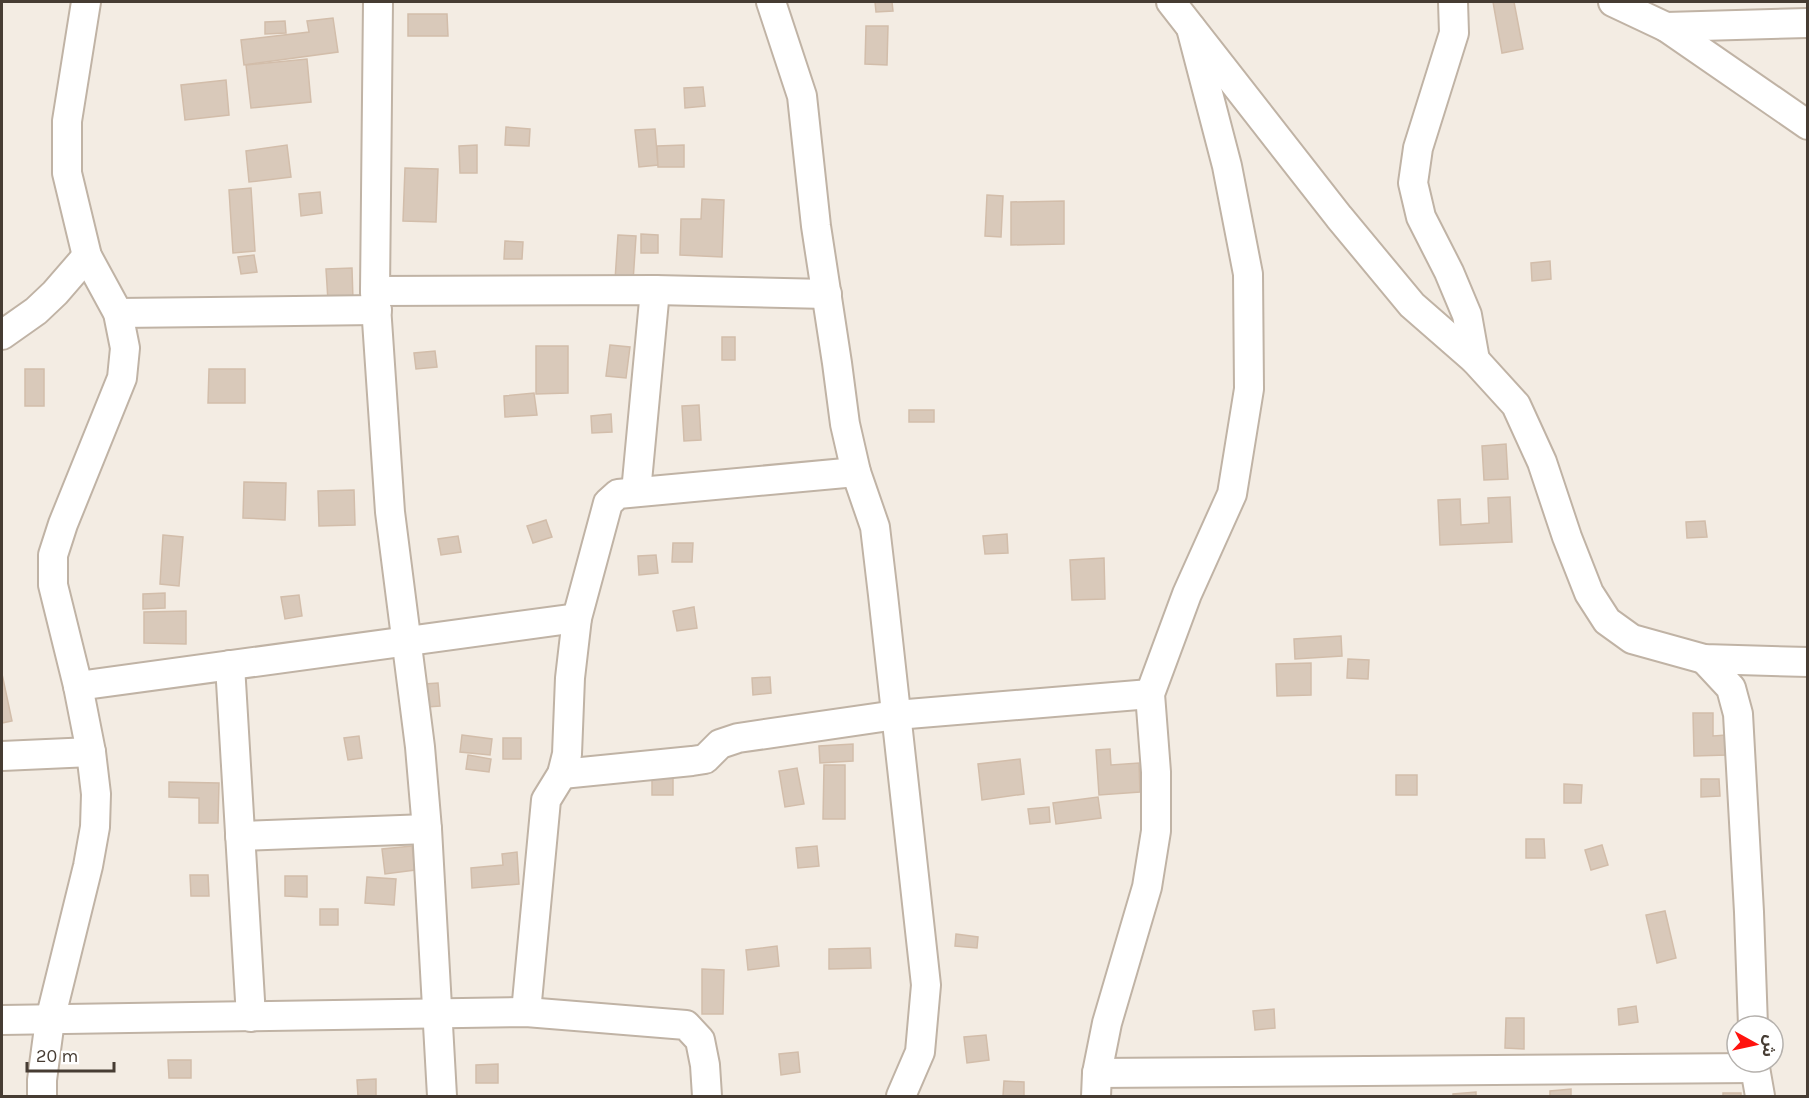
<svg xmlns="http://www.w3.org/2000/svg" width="1809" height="1098" font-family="Karla,'Noto Sans Arabic',sans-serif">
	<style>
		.building { fill: #d9c9ba; stroke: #d2bdaa; stroke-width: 1.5 }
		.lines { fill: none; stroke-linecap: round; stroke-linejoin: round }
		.minor-casing { stroke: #c0b3a5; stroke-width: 32 }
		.minor { stroke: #fff; stroke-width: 28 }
	</style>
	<rect width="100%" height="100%" fill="#f3ece3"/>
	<g class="building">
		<path d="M875,2h17l1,9 -17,1z"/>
		<path d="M1493,2h21l9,47 -21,4z"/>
		<path d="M408,14h39l1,22h-40z"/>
		<path d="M333,18l5,34 -94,13 -3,-25 68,-8 -2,-11z"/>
		<path d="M285,21l1,12 -21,1v-12z"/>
		<path d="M866,26h22l-1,39 -22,-1z"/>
		<path d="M307,59l4,43 -60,6 -5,-43z"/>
		<path d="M226,80l3,35 -44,5 -4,-35z"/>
		<path d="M703,87l2,19 -20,2 -1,-20z"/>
		<path d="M506,127l24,2 -1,17 -24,-1z"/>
		<path d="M655,129l3,36 -19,2 -4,-37z"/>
		<path d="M287,145l4,32 -42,5 -3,-31z"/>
		<path d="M477,145v28h-17l-1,-27z"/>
		<path d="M684,145v22h-26l-1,-21z"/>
		<path d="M405,168l33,1 -2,53 -33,-1z"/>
		<path d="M251,188l4,63 -22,2 -4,-63z"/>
		<path d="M320,192l2,21 -21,3 -2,-22z"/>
		<path d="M987,195l16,1 -2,41 -16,-1z"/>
		<path d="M702,199l22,1 -2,57 -42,-2 1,-36h20z"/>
		<path d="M1064,201v43l-53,1v-43z"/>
		<path d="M641,234l17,1v18h-17z"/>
		<path d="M618,235l18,1 -3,46 -18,-2z"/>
		<path d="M505,241l18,1 -1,17h-18z"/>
		<path d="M254,255l3,17 -16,2 -3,-17z"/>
		<path d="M1550,261l1,18 -19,2 -1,-18z"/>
		<path d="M352,268l1,32 -25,1 -2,-32z"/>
		<rect x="722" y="337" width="13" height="23"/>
		<path d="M610,345l20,2 -4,31 -20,-2z"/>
		<path d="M536,346h32v47l-32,1z"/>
		<path d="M435,351l2,16 -21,2 -2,-16z"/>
		<rect x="25" y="369" width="19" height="37"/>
		<path d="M209,369h36v34h-37z"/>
		<path d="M534,393l3,22 -32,2 -1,-21z"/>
		<path d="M699,405l2,35 -17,1 -2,-35z"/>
		<rect x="909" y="410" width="25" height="12"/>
		<path d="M611,414l1,18 -20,1 -1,-17z"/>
		<path d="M1506,444l2,35 -24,1 -2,-34z"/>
		<path d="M244,482l42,1 -1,37 -42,-2z"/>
		<path d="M354,490l1,35 -36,1 -1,-35z"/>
		<path d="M1510,497l2,45 -72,3 -2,-45 22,-1 1,26 28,-2 -1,-25z"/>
		<path d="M546,520l6,17 -19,6 -6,-17z"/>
		<path d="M1705,521l2,16 -20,1 -1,-16z"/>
		<path d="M1007,534l1,19 -23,1 -2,-18z"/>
		<path d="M163,535l20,2 -4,49 -19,-2z"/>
		<path d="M458,536l3,16 -20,3 -3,-16z"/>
		<path d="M673,543h20l-1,19h-20z"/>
		<path d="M656,555l2,18 -19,2 -1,-19z"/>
		<path d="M1104,558l1,41 -33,1 -2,-40z"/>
		<path d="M165,593v15l-22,1v-15z"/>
		<path d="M299,595l3,21 -17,3 -4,-22z"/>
		<path d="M694,607l3,21 -20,3 -4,-20z"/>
		<path d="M186,611v33l-42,-1v-31z"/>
		<path d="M1341,636l1,20 -47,3 -1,-20z"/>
		<path d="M1348,659l21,1 -1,19 -21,-1z"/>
		<path d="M1311,663v32l-34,1 -1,-32z"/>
		<path d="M2,674l10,47 -10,2z"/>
		<path d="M770,677l1,16 -18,2 -1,-17z"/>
		<path d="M438,683l2,23 -13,1 -3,-23z"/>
		<path d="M1693,713h20v23l13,-1 1,20 -33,1z"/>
		<path d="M462,735l30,4 -2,16 -30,-3z"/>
		<path d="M359,736l3,22 -14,2 -4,-22z"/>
		<rect x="503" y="738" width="18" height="21"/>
		<path d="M853,744v17l-33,2 -1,-17z"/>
		<path d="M1110,749l1,16 28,-2 1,29 -41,3 -3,-45z"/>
		<path d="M468,755l23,4 -2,13 -23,-3z"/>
		<path d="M1020,759l4,35 -42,6 -4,-36z"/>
		<path d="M824,765h21v54h-22z"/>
		<path d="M797,768l7,36 -19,3 -6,-36z"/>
		<rect x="1396" y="775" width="21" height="20"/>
		<rect x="652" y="777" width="21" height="18"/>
		<path d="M1701,779h18l1,17 -19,1z"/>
		<path d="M169,782l50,1 -1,40h-19v-25l-30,-1z"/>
		<path d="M1564,784l18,1 -1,18h-17z"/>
		<path d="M1098,797l3,21 -45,6 -3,-21z"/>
		<path d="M1049,807l1,15 -20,2 -2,-15z"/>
		<path d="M1526,839h18l1,19h-19z"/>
		<path d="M1602,845l6,20 -17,5 -6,-20z"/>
		<path d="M412,846l3,24 -30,4 -3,-25z"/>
		<path d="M817,846l2,20 -21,2 -2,-20z"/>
		<path d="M517,852l2,32 -47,4 -1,-20 32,-3 -1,-11z"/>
		<path d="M190,875h18l1,21h-18z"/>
		<path d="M285,876h22v21l-22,-1z"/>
		<path d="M367,877l29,2 -2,26 -29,-2z"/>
		<rect x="320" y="909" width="18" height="16"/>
		<path d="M1665,911l11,47 -19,5 -11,-48z"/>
		<path d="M956,934l22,3 -1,11 -22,-2z"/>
		<path d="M777,946l2,20 -31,4 -2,-20z"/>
		<path d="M870,948l1,20 -42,1v-20z"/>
		<path d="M702,969l22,1 -1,44h-21z"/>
		<path d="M1636,1006l2,16 -19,3 -1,-16z"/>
		<path d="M1274,1009l1,19 -20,2 -2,-19z"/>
		<path d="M1506,1018h18v31l-19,-1z"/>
		<path d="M986,1035l3,25 -22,3 -3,-26z"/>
		<path d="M798,1052l2,20 -19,3 -2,-21z"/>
		<path d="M168,1060h23v18h-22z"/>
		<path d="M498,1064v19h-22v-18z"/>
		<path d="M376,1079v17h-18l-1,-16z"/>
		<path d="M1004,1081l20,1v14h-21z"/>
		<path d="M1571,1089v7h-21v-5z"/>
		<path d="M1476,1092v4h-23v-2z"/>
		<rect x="1723" y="1093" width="18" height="3"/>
	</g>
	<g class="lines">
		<g class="minor-casing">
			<g id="minor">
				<path d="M378,2l-3,289 15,221 30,235 7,82 15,267"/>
				<path d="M771,2l31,94 14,130 21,137 8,61 11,48 19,55 8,68 43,390 -6,67 -19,44"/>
				<path d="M1171,2l168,215 73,88 63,55 41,45 26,57 25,75 22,56 18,28 25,18 72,20 104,3"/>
				<path d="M1453,2l1,31 -36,115 -5,35 8,34 28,55 18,43 8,45"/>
				<path d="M1613,2l53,25 142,98"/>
				<path d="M1666,27l142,-4"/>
				<path d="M375,291l280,-1 172,4"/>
				<path d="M118,313l259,-3"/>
				<path d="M2,335l34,-24 19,-18 32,-37"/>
				<path d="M636,492l19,-202"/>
				<path d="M1704,659l27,29 7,26 11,198 4,114"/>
				<path d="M230,665l21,352"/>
				<path d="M78,686l499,-68"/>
				<path d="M2,756l89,-4"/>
				<path d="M562,774l130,-13 13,-2 15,-15 18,-6 158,-23 254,-21"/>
				<path d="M240,836l187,-7"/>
				<path d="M526,1012l20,-212 16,-26 5,-20 3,-76 7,-60 31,-115 10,-9 238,-22"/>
				<path d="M2,1020l524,-8 160,13 14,15 5,25 2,31"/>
				<path d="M1754,1062l6,34"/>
				<path d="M1097,1073l657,-5"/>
				<path d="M42,1096v-16l8,-60 38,-154 7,-39 1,-33 -5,-42 -13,-66 -25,-101v-30l10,-31 59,-146 3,-30 -7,-35 -31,-57 -20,-83v-52l19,-119"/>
				<path d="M1096,1096l1,-23 10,-50 40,-136 9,-56v-59l-6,-78 37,-100 45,-100 17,-105 -1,-115 -21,-108 -36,-138"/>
			</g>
		</g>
		<use href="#minor" class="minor"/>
	</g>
	<rect width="1809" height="1098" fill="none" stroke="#463c33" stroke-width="6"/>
	<g transform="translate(1755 1044) rotate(98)"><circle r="28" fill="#ffffff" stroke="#b5b1ad" stroke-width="1.5"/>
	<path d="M0-4.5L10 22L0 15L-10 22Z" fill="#ff130e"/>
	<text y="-9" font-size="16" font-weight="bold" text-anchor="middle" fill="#463c33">ش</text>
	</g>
	<path d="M27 1062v9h87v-9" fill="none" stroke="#463c33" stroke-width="3"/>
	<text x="36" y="1062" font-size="18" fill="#463c33" stroke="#ffffff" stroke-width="4.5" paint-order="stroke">20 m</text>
</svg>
